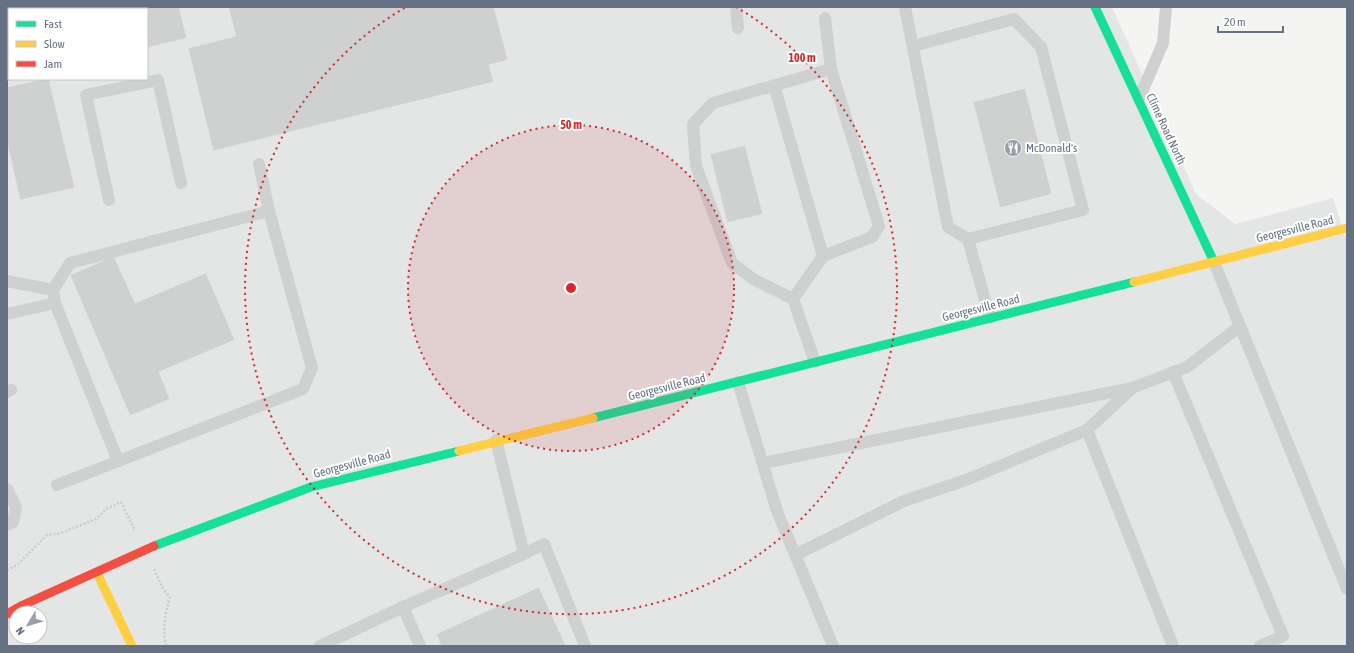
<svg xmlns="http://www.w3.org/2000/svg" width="1354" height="653" font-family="'Asap Condensed',sans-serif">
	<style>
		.built { fill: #e4e6e6; fill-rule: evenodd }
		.building { fill: #cfd0d0; stroke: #e4e4e3 }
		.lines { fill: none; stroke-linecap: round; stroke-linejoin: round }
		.path { stroke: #cbcccd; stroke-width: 2.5; stroke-dasharray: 2 2; stroke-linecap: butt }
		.lane { stroke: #cfd0d0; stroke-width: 12 }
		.fast { stroke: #16e098; stroke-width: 9 }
		.slow { stroke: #ffcf43; stroke-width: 9 }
		.jam { stroke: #f24e42; stroke-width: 9 }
		.ring { fill: none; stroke: #d62828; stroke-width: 2; stroke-dasharray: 2 4 }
		.labels { text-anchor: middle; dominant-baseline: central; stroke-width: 4; stroke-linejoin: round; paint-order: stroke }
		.street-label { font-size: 12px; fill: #657183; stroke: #fff }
		.poi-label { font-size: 12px; fill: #657183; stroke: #fff; text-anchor: start }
		.centre { fill: #d62828; stroke: #fff; stroke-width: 2 }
		.ring-label { font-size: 12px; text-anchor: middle; font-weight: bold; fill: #d62828; stroke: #fff; stroke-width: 4; stroke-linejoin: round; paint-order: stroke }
	</style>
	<rect width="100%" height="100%" fill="#f4f5f3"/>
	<path class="built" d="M7,7h1105l84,187 39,30 98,-26 14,44v404h-1340zM9,9h138v70h-138zM16,613h24v24h-24z"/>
	<g class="building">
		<path d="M79,7h100l8,31 -40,10v-39h-77z"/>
		<path d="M228,7h266l14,53 -19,5 5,17 -281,69 -25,-103 48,-12z"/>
		<path d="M43,79h6l26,109 -55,12 -13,-57v-56z"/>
		<path d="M1025,88l27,106 -52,14 -27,-106z"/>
		<path d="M745,145l18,69 -36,9 -17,-69z"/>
		<path d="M114,256l21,47 71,-30 29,67 -76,32 11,27 -40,17 -60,-141z"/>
		<path d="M539,587l27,59h-125l-5,-12z"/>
	</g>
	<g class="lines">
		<g class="path">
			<path d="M154,569l9,20 7,8c-5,17 -8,32 -4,49"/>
			<path d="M7,570l10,-5 30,-30 14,-2 35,-14 10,-10 15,-7 14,29"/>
		</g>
		<g class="lane">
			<path d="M736,7l2,21"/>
			<path d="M905,7l43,220 20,12 115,-29 -42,-163 -27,-28 -101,27"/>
			<path d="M774,85l49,171 49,-19 7,-11 -48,-157"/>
			<path d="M1139,99l24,-56 3,-36"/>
			<path d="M109,200l-23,-105 72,-15 23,103"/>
			<path d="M968,239l22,79"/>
			<path d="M1214,262l133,327"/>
			<path d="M7,281l46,9"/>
			<path d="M793,299l30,-43"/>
			<path d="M7,314l48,-11"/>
			<path d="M815,362l-22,-63 -40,-20 -21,-16 -36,-97 -3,-42 20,-21 118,-34 -6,-51"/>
			<path d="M1173,372l110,264 -23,10"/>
			<path d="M738,382l39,129 56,135"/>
			<path d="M1132,388l55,-21 52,-40"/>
			<path d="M7,392l4,-2"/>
			<path d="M1087,430l86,216"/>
			<path d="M118,461l-63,-158 -2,-13 17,-27 199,-52"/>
			<path d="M763,463l369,-75 -45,42 -121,50 -62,21 -109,54"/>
			<path d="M57,485l246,-96 9,-21 -43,-157 -10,-47"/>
			<path d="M7,489l9,18 -3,15 -6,3"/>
			<path d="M524,554l20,-10 41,102"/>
			<path d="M403,607l17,39"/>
			<path d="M320,646l83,-39 121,-53 -28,-114"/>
		</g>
		<g class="fast">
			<path d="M1095,7l119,255"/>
			<path d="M593,418l541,-136"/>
			<path d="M154,546l157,-59 148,-36"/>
		</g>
		<g class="slow">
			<path d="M1134,282l213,-54"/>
			<path d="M459,451l134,-33"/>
			<path d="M97,573l35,73"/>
		</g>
		<path class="jam" d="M7,614l16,-9 131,-59"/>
	</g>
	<circle cx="571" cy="288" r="163" fill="#d62828" fill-opacity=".12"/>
	<g class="ring">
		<circle cx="571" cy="288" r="163"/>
		<path d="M736 7A326 326 0 1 1 406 7"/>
	</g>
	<defs>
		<g id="restaurant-disc" transform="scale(0.9)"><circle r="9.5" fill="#979faa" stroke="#fff"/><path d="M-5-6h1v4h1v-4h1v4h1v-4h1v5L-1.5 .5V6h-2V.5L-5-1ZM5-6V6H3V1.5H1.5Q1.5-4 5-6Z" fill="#fff"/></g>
	</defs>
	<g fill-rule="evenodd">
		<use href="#restaurant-disc" x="1013" y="148"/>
	</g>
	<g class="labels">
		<g class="street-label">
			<text transform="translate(1166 129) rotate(65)">Clime Road North</text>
			<text transform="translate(1295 229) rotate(-14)">Georgesville Road</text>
			<text transform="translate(981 308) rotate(-14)">Georgesville Road</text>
			<text transform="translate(667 387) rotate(-14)">Georgesville Road</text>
			<text transform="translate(352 464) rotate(-15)">Georgesville Road</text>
		</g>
		<g class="poi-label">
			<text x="1026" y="148">McDonald's</text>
		</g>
	</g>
	<circle cx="571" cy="288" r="6" class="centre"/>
	<g class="ring-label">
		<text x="802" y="62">100 m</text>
		<text x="571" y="129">50 m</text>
	</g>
	<rect width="1354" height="653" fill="none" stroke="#657183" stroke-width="16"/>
	<rect x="8" y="8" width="140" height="72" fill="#ffffff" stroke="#c1c6cd"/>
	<rect x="16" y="21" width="20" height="6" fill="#16e098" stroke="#c1c6cd"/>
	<text x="44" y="28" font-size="12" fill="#657183">Fast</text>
	<rect x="16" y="41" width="20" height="6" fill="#ffcf43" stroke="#c1c6cd"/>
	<text x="44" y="48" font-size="12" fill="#657183">Slow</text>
	<rect x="16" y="61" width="20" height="6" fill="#f24e42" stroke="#c1c6cd"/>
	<text x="44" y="68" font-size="12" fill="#657183">Jam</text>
	<g transform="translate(28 625) rotate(232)"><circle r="19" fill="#ffffff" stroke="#c1c6cd"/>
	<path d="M0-3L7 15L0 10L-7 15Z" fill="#979faa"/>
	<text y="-6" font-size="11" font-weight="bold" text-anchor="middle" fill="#657183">N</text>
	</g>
	<path d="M1218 26v6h65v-6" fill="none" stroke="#657183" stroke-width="2"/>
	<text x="1224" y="26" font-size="12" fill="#657183" stroke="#ffffff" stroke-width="3" paint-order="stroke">20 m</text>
</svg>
